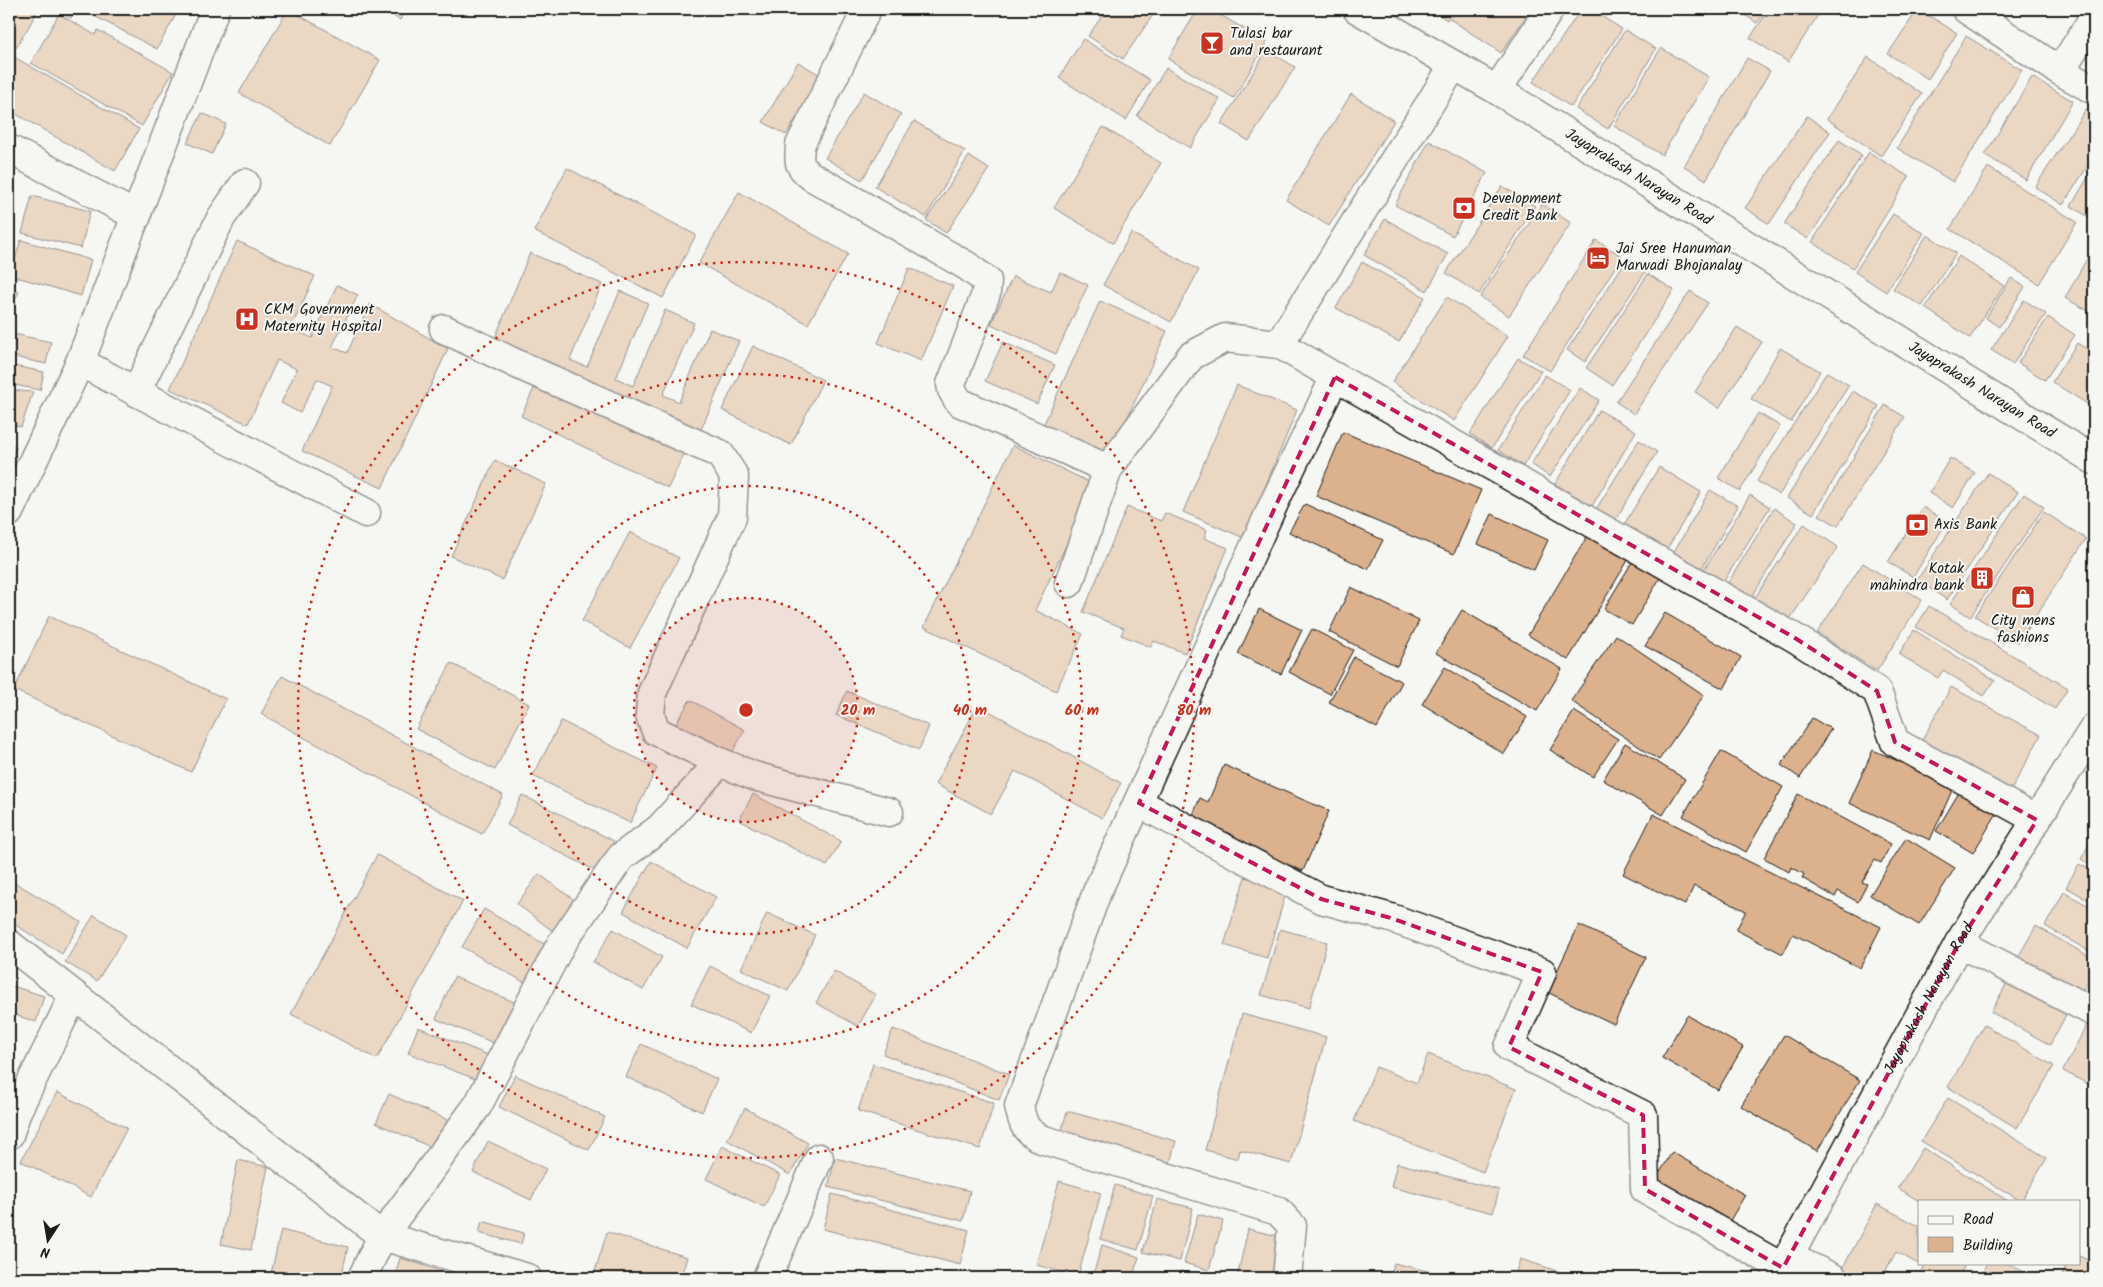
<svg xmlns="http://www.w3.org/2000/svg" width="2103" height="1287" font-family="Kalam,sans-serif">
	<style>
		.building { fill: #dcb18d; stroke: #1c1c1c }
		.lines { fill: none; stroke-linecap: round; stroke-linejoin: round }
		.minor-casing { stroke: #1c1c1c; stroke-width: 31 }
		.tertiary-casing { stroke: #1c1c1c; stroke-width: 31 }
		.minor { stroke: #f6f6f2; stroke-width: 28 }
		.tertiary { stroke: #f6f6f2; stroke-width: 28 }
		.marked { fill: none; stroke: #c2185b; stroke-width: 4; stroke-dasharray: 10 6; stroke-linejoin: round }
		.ring { fill: none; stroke: #c8321e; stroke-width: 2.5; stroke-dasharray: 2.5 5 }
		.labels { text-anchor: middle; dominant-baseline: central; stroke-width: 4; stroke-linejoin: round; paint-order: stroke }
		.poi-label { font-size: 15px; fill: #1c1c1c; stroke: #f6f6f2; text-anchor: start }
		.street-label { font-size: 15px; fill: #1c1c1c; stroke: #f6f6f2 }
		.centre { fill: #c8321e; stroke: #f6f6f2; stroke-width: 2.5 }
		.ring-label { font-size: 15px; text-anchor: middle; font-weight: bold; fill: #c8321e; stroke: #f6f6f2; stroke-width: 4; stroke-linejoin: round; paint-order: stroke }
	</style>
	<rect width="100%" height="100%" fill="#f6f6f2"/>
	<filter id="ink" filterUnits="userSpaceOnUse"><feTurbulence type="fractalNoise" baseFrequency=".02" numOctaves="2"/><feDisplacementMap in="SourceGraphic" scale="10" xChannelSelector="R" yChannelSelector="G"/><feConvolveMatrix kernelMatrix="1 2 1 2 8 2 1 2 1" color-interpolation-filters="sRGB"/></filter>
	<g filter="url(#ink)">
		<g class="building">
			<path d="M9,9h30l-23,39 -7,-4z"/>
			<path d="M55,9h21l-5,9z"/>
			<path d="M81,9h98l-22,40z"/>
			<path d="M288,9l92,51 -50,86 -91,-53z"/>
			<path d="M381,9h25l-6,11z"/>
			<path d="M1107,9h50l-34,50 -35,-23z"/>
			<path d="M1198,9h12l57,33 -33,56 -66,-39z"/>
			<path d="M1430,9h24l-7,11z"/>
			<path d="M1457,9h74l-30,44 -51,-34z"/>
			<path d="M1581,9h9l32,20 -51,78 -38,-25z"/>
			<path d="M1736,9h31l-10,14z"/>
			<path d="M1769,9h53l-34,53 -38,-24z"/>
			<path d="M1918,9l39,24 -29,46 -40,-25z"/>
			<path d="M59,14l36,21 3,-5 75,42 -31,54 -111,-63z"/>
			<path d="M1625,30l31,19 -48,80 -32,-20z"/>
			<path d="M1966,36l56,34 -69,112 -56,-34z"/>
			<path d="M1083,39l67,41 -24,40 -67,-42z"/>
			<path d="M1661,48l48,29 -47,78 -48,-29z"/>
			<path d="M1267,50l28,17 -46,74 -28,-17z"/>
			<path d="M9,54l130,75 -24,42 -106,-61z"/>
			<path d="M1868,57l54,37 -41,62 -54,-37z"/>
			<path d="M1747,58l23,13 -64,109 -22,-14z"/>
			<path d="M798,62l24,14 -36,59 -23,-13z"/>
			<path d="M1166,68l54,31 -30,49 -53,-32z"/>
			<path d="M2032,77l41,24 -47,79 -41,-25z"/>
			<path d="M864,92l37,22 -39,66 -37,-22z"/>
			<path d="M1351,94l43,27 -65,105 -43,-26z"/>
			<path d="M2086,109l8,5v42l-31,49 -28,-18z"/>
			<path d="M202,113l24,11 -14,30 -25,-11z"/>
			<path d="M1807,116l23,16 -61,92 -24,-16z"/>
			<path d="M914,121l51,30 -39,66 -51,-30z"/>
			<path d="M1103,127l58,36 -48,80 -59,-35z"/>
			<path d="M1839,140l23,15 -54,84 -24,-15z"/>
			<path d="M1429,141l58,32 -34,63 -58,-31z"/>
			<path d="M1869,152l40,25 -56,91 -41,-26z"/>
			<path d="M969,156l20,13 -43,64 -20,-13z"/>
			<path d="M1988,167l89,55 -38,62 -89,-55z"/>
			<path d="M2094,167v53l-23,-14z"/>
			<path d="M567,168l129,67 -33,63 -129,-67z"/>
			<path d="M1502,186l33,20 -56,88 -33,-21z"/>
			<path d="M739,192l109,62 -40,70 -109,-61z"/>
			<path d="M32,196l58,15 -9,37 -59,-15z"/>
			<path d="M1542,204l29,19 -62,93 -29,-19z"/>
			<path d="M1893,214l31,19 -38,59 -31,-20z"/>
			<path d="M1385,219l63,35 -21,37 -63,-36z"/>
			<path d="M1131,233l68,37 -28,52 -68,-37z"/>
			<path d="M1927,235l29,18 -34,53 -29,-17z"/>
			<path d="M21,240l70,20 -10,36 -71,-21z"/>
			<path d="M1596,240l26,16 -72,115 -27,-16z"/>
			<path d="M237,241l78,35 -24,52 21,10 25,-53 21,10 -26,52 15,6 23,-49 78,45 -66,139 -80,-37 30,-65 -15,-7 -17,34 -19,-10 16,-34 -20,-9 -29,64 -78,-35z"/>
			<path d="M2094,246v68l-29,-16z"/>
			<path d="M530,253l72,31 -32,76 17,7 33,-76 28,12 -32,75 17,8 32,-76 29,13 -31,72 16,7 31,-73 29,12 -39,91 -208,-87z"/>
			<path d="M1959,256l45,30 -34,52 -45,-30z"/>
			<path d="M1627,259l19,12 -61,91 -18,-12z"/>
			<path d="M1362,262l63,35 -26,45 -63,-34z"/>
			<path d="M909,268l44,18 -32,75 -43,-18z"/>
			<path d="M1060,272l28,13 -32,69 -65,-30 22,-48 38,16z"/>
			<path d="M1648,274l26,16 -62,95 -26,-17z"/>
			<path d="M2011,278l14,9 -26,40 -13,-9z"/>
			<path d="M9,287l10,5 -10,19z"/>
			<path d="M1690,291l18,12 -74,111 -18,-12z"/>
			<path d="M1447,297l61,39 -54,85 -62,-39z"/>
			<path d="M2024,300l22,14 -33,50 -22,-14z"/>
			<path d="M1100,301l67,30 -58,127 -67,-30z"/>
			<path d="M2048,317l27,18 -30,45 -27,-17z"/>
			<path d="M1737,327l25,15 -43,66 -24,-16z"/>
			<path d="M9,333l42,9 -5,22 -37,-8z"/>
			<path d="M1003,342l52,23 -18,39 -52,-23z"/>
			<path d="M2077,343l17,10v43l-5,9 -37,-23z"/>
			<path d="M753,346l70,34 -32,65 -69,-35z"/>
			<path d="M1780,348l40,23 -29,51 -40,-23z"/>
			<path d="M1518,358l23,13 -49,77 -22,-14z"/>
			<path d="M9,365l35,7 -4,18 -31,-6z"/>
			<path d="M1827,372l22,13 -70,110 -22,-14z"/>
			<path d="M1545,375l25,15 -47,76 -25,-16z"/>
			<path d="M537,382l147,72 -16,34 -147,-72z"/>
			<path d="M1237,385l60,25 -53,128 -61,-26z"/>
			<path d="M1580,388l19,12 -49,77 -19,-13z"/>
			<path d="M9,390l24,2 -12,35 -12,-4z"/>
			<path d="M1853,391l26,15 -66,108 -26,-16z"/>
			<path d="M1885,405l20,12 -67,109 -19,-11z"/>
			<path d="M1599,410l37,21 -44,75 -37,-22z"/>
			<path d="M1758,413l22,13 -40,65 -22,-13z"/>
			<path d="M1343,432l138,58 -27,64 -138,-58z"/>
			<path d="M1639,440l18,12 -43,70 -19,-11z"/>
			<path d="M9,444l7,3 -7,20z"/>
			<path d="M1013,445l82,40 -60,125 48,24 -27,57 -132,-64z"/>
			<path d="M1950,458l25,15 -22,35 -24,-15z"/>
			<path d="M495,460l51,24 -44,96 -51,-24z"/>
			<path d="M1659,467l42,25 -37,62 -42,-26z"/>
			<path d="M1988,473l30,19 -71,108 -30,-20z"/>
			<path d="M1710,490l28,16 -37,64 -28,-17z"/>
			<path d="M2024,494l20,13 -74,110 -20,-13z"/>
			<path d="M1750,495l20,12 -48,77 -19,-13z"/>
			<path d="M1305,504l78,36 -15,29 -79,-37z"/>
			<path d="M1127,507l34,14 4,-8 42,17 -3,8 24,10 -43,105 -31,-12 -3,6 -30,-12 3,-7 -41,-16z"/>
			<path d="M1923,507l24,15 -34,55 -25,-15z"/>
			<path d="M1774,508l23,15 -47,77 -24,-14z"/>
			<path d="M2044,512l42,27 -68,104 -43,-27z"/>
			<path d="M1492,514l56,26 -14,30 -56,-26z"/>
			<path d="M1804,524l34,23 -50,75 -34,-23z"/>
			<path d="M1592,528l41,24 -65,108 -40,-25z"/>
			<path d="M630,532l49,26 -49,90 -48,-27z"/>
			<path d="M1638,552l28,16 -34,57 -28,-16z"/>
			<path d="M1863,563l59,37 -45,71 -60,-38z"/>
			<path d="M1351,587l68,34 -22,45 -68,-34z"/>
			<path d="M1929,606l139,82 -13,21 -139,-82z"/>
			<path d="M1259,609l43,21 -21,44 -43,-20z"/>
			<path d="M1462,610l100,59 -25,42 -101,-58z"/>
			<path d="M1665,613l76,44 -17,32 -79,-43z"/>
			<path d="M49,616l177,83 -35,73 -177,-82z"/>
			<path d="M1312,629l41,21 -23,44 -41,-22z"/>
			<path d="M1914,630l81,50 -11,16 -41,-26 -5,8 -39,-24z"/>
			<path d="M1616,635l88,60 -45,65 -88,-59z"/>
			<path d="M1354,657l48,25 -25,46 -48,-26z"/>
			<path d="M451,663l78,41 -34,66 -79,-41z"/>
			<path d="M1445,667l82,50 -23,37 -82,-50z"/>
			<path d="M282,676l221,119 -21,39 -221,-120z"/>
			<path d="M1951,687l90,48 -32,59 -90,-48z"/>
			<path d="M847,691l82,35 -10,24 -83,-35z"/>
			<path d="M690,700l55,30 -15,26 -55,-31z"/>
			<path d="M978,705l143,78 -19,35 -87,-47 -24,43 -56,-30z"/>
			<path d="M1574,711l44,28 -25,38 -43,-27z"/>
			<path d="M1812,718l19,11 -31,49 -19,-13z"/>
			<path d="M561,721l96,47 -27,55 -97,-47z"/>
			<path d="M1625,743l60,36 -22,36 -60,-35z"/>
			<path d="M1873,750l81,36 -24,54 -81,-37z"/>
			<path d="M1721,751l62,36 -37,65 -63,-36z"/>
			<path d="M1224,765l105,46 -26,60 -113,-49 10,-24 8,4z"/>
			<path d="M1960,791l37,22 -24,40 -37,-22z"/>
			<path d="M753,794l88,47 -14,25 -88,-46z"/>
			<path d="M1798,794l93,50 -10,19 -6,-3 -13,22 5,2 -9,18 -20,-11 -3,6 -33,-19 2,-4 -13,-7 -2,5 -25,-14z"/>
			<path d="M522,795l92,46 -16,31 -91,-47z"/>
			<path d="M1653,814l228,113 -21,41 -67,-34 -10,20 -47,-24 10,-19 -52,-25 -9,19 -62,-31z"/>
			<path d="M2094,836v31l-13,-8z"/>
			<path d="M1906,838l49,30 -36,57 -49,-30z"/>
			<path d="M377,855l86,46 -86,158 -86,-45z"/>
			<path d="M651,861l65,36 -29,51 -64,-36z"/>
			<path d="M2079,864l15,8v31l-28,-16z"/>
			<path d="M539,874l42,31 -23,30 -41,-31z"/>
			<path d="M1245,877l42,12 -20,69 -43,-13z"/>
			<path d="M9,879l72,43 -19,32 -53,-33z"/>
			<path d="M2064,892l30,17v45l-49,-28z"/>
			<path d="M484,909l69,40 -22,37 -69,-39z"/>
			<path d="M767,913l48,22 -27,56 -47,-22z"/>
			<path d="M94,915l32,20 -29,46 -32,-19z"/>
			<path d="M1579,925l67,32 -32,67 -67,-32z"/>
			<path d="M2036,926l58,33v12l-18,31 -63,-36z"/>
			<path d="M613,929l49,28 -19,33 -50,-28z"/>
			<path d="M1280,929l47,13 -18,66 -48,-13z"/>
			<path d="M710,966l60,30 -19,37 -60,-29z"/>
			<path d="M834,971l42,24 -18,31 -42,-23z"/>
			<path d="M454,977l65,27 -18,42 -65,-27z"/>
			<path d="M2009,979l59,32 -18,34 -59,-33z"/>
			<path d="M9,985l35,11 -8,26 -27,-9z"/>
			<path d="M1242,1014l84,23 -35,127 -51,-14 -2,9 -33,-9z"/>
			<path d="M1687,1015l56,32 -25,43 -56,-32z"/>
			<path d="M2087,1024l7,4v59l-31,-16z"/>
			<path d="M1984,1025l70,41 -37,62 -69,-41z"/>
			<path d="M418,1027l75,30 -10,25 -75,-29z"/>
			<path d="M893,1029l116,45 -10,26 -116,-46z"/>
			<path d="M1784,1035l76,45 -43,71 -76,-45z"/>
			<path d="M641,1044l76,35 -15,33 -76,-35z"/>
			<path d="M1428,1054l88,35 -33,83 -129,-51 22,-54 41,16z"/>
			<path d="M873,1064l121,39 -14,46 -122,-38z"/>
			<path d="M515,1075l90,42 -16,33 -90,-43z"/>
			<path d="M57,1092l70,36 -36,69 -70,-36z"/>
			<path d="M389,1094l59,26 -13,29 -59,-26z"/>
			<path d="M1948,1098l99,60 -26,43 -100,-60z"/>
			<path d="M745,1108l63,35 -18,32 -63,-35z"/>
			<path d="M1067,1111l109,30 -7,26 -109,-30z"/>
			<path d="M488,1141l58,28 -15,31 -58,-28z"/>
			<path d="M722,1146l58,29 -16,32 -58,-28z"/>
			<path d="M1923,1148l85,53h-89l-21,-13z"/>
			<path d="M1672,1152l73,43 -17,29 -73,-43z"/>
			<path d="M835,1158l135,33 -7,30 -135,-34z"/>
			<path d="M238,1160l30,7 -17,83 -30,-6z"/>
			<path d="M1397,1163l102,27 -6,23 -102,-26z"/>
			<path d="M1059,1181l42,12 -23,83 -42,-11z"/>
			<path d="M1115,1185l38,11 -15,54 -38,-11z"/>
			<path d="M832,1194l137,36 -9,35 -137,-36z"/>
			<path d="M1157,1199l36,9 -13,53 -37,-9z"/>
			<path d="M1877,1204l42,22v37h47l-8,15h-40l6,-11 -28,-15 -10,18 16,8h-53l-9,-5z"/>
			<path d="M1198,1214l25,7 -14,49 -25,-7z"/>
			<path d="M482,1221l42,12 -3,11 -42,-11z"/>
			<path d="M1248,1229l38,9 -9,40h-40z"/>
			<path d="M281,1230l67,17 -7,31h-71z"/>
			<path d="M607,1232l80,25 -6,21h-88z"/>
			<path d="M1102,1245l37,12 -7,21h-40z"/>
			<path d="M2079,1256l15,7v15h-33l7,-15h11z"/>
			<path d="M400,1258l65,20h-71z"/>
			<path d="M1520,1259l57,18 -1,1h-62z"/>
			<path d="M1394,1263l62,15h-66z"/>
			<path d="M1987,1263h19l30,15h-57z"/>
			<path d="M1180,1271l25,7h-27z"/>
		</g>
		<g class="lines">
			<g class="minor-casing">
				<g id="minor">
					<path d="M867,9l-67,136c-1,17 -3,20 11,31l156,90 20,15 -1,13 -35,90 1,6 7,12 149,67"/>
					<path d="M1966,9l94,62 34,19"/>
					<path d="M2060,71l34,-54"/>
					<path d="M1497,90l53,-81"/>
					<path d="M9,149l128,67"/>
					<path d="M444,329l77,37 199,88 14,22 -2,41 -80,176 -2,22 6,16 64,31"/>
					<path d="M1279,344l175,-279"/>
					<path d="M80,362l286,151"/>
					<path d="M1335,377l460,261 82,53 18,51 142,78"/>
					<path d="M136,392l85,-174 24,-35"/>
					<path d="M9,512l71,-150 135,-353"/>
					<path d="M1069,583l39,-114 83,-113 34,-18 54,6 56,33 -60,124 -178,391 -78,214c4,19 6,26 25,34l234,71 14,15 -5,52"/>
					<path d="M1139,803l182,96 70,19 151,54 -33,75 134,68 2,74 138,79"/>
					<path d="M1959,943l135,69"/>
					<path d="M9,944l373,292 145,42"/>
					<path d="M9,1135l8,-24 57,-116"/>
					<path d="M1789,1257l44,21"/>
					<path d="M362,1278l20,-42 96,-131 83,-161 60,-87 39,-29 60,-66 34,14 135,36"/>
					<path d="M767,1278l52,-120"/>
				</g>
			</g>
			<g class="tertiary-casing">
				<g id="tertiary">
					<path id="s1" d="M1357,9l140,81 597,370"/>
					<path id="s2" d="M1777,1278l182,-335 135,-215"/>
				</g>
			</g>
			<use href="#minor" class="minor"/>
			<use href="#tertiary" class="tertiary"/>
		</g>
	</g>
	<path d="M0 0H2103V1287H0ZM1335,377l460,261 82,53 18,51 142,78 -78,123 -176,325 -138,-79 -2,-74 -134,-68 33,-75 -151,-54 -70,-19 -182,-96z" fill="#f6f6f2" fill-opacity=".55" fill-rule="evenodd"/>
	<path class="marked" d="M1335,377l460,261 82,53 18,51 142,78 -78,123 -176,325 -138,-79 -2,-74 -134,-68 33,-75 -151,-54 -70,-19 -182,-96z"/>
	<circle cx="746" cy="710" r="112" fill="#c8321e" fill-opacity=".12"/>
	<g class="ring">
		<circle cx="746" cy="710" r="112"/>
		<circle cx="746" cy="710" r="224"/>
		<circle cx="746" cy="710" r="336"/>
		<circle cx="746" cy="710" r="448"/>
	</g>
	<defs>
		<g id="bar-square" transform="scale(1.25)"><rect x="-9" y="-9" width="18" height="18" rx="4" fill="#c8321e" stroke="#f6f6f2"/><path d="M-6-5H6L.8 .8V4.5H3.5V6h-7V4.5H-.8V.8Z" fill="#fff"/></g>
		<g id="bank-square" transform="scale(1.25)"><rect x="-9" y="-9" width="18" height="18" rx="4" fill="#c8321e" stroke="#f6f6f2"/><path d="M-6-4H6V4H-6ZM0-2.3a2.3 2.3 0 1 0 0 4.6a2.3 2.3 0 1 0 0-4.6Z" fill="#fff"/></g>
		<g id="hotel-square" transform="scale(1.25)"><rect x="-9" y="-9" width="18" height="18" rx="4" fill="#c8321e" stroke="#f6f6f2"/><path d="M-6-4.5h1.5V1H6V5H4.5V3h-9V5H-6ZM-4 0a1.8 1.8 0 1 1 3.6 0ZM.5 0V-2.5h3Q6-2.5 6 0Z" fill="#fff"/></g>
		<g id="hospital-square" transform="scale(1.25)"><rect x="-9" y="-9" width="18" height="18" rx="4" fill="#c8321e" stroke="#f6f6f2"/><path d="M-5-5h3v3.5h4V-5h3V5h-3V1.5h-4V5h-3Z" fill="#fff"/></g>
		<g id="building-square" transform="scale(1.25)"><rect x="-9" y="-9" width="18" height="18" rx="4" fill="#c8321e" stroke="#f6f6f2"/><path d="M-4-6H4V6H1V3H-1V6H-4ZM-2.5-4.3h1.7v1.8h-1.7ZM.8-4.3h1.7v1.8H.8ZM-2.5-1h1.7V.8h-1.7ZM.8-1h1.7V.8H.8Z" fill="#fff"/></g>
		<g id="shop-square" transform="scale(1.25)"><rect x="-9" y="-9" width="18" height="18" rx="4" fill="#c8321e" stroke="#f6f6f2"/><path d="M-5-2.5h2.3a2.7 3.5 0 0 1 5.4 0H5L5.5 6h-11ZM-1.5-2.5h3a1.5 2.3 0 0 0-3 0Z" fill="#fff"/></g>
	</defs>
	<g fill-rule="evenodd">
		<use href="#bar-square" x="1212" y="43"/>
		<use href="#bank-square" x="1464" y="208"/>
		<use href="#hotel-square" x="1598" y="258"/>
		<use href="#hospital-square" x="247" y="319"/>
		<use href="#bank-square" x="1917" y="525"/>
		<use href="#building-square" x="1982" y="578"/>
		<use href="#shop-square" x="2023" y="597"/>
	</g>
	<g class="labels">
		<g class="poi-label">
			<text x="1230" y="34">Tulasi bar<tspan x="1230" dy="17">and restaurant</tspan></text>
			<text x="1482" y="199">Development<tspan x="1482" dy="17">Credit Bank</tspan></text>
			<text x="1616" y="249">Jai Sree Hanuman<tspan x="1616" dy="17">Marwadi Bhojanalay</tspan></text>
			<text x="264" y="310">CKM Government<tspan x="264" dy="17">Maternity Hospital</tspan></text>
			<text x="1934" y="525">Axis Bank</text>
			<text x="1964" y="569" text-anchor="end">Kotak<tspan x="1964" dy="17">mahindra bank</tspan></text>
			<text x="2023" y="621" text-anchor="middle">City mens<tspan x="2023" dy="17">fashions</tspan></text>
		</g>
		<g class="street-label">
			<text stroke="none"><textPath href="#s1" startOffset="328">Jayaprakash Narayan Road</textPath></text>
			<text stroke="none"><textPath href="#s1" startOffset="732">Jayaprakash Narayan Road</textPath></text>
			<text stroke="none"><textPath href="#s2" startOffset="318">Jayaprakash Narayan Road</textPath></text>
		</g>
	</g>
	<circle cx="746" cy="710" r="8" class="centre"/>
	<g class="ring-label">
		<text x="858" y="715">20 m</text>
		<text x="970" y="715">40 m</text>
		<text x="1082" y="715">60 m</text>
		<text x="1194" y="715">80 m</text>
	</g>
	<rect width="2103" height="1287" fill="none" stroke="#f6f6f2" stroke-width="30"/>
	<rect x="15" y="15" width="2073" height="1257" fill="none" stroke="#1c1c1c" stroke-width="2" filter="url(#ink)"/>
	<rect x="1918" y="1200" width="162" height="65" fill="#f6f6f2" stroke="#9f9f9c"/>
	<rect x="1928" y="1216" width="25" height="8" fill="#f6f6f2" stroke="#9f9f9c"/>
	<text x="1963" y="1224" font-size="15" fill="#1c1c1c">Road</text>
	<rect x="1928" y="1237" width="25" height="15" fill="#dcb18d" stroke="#9f9f9c"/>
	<text x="1963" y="1250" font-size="15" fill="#1c1c1c">Building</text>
	<g transform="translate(48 1240) rotate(192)" stroke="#f6f6f2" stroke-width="4" paint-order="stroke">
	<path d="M0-4L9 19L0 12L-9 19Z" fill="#1c1c1c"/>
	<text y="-8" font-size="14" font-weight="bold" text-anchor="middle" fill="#1c1c1c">N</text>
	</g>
</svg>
